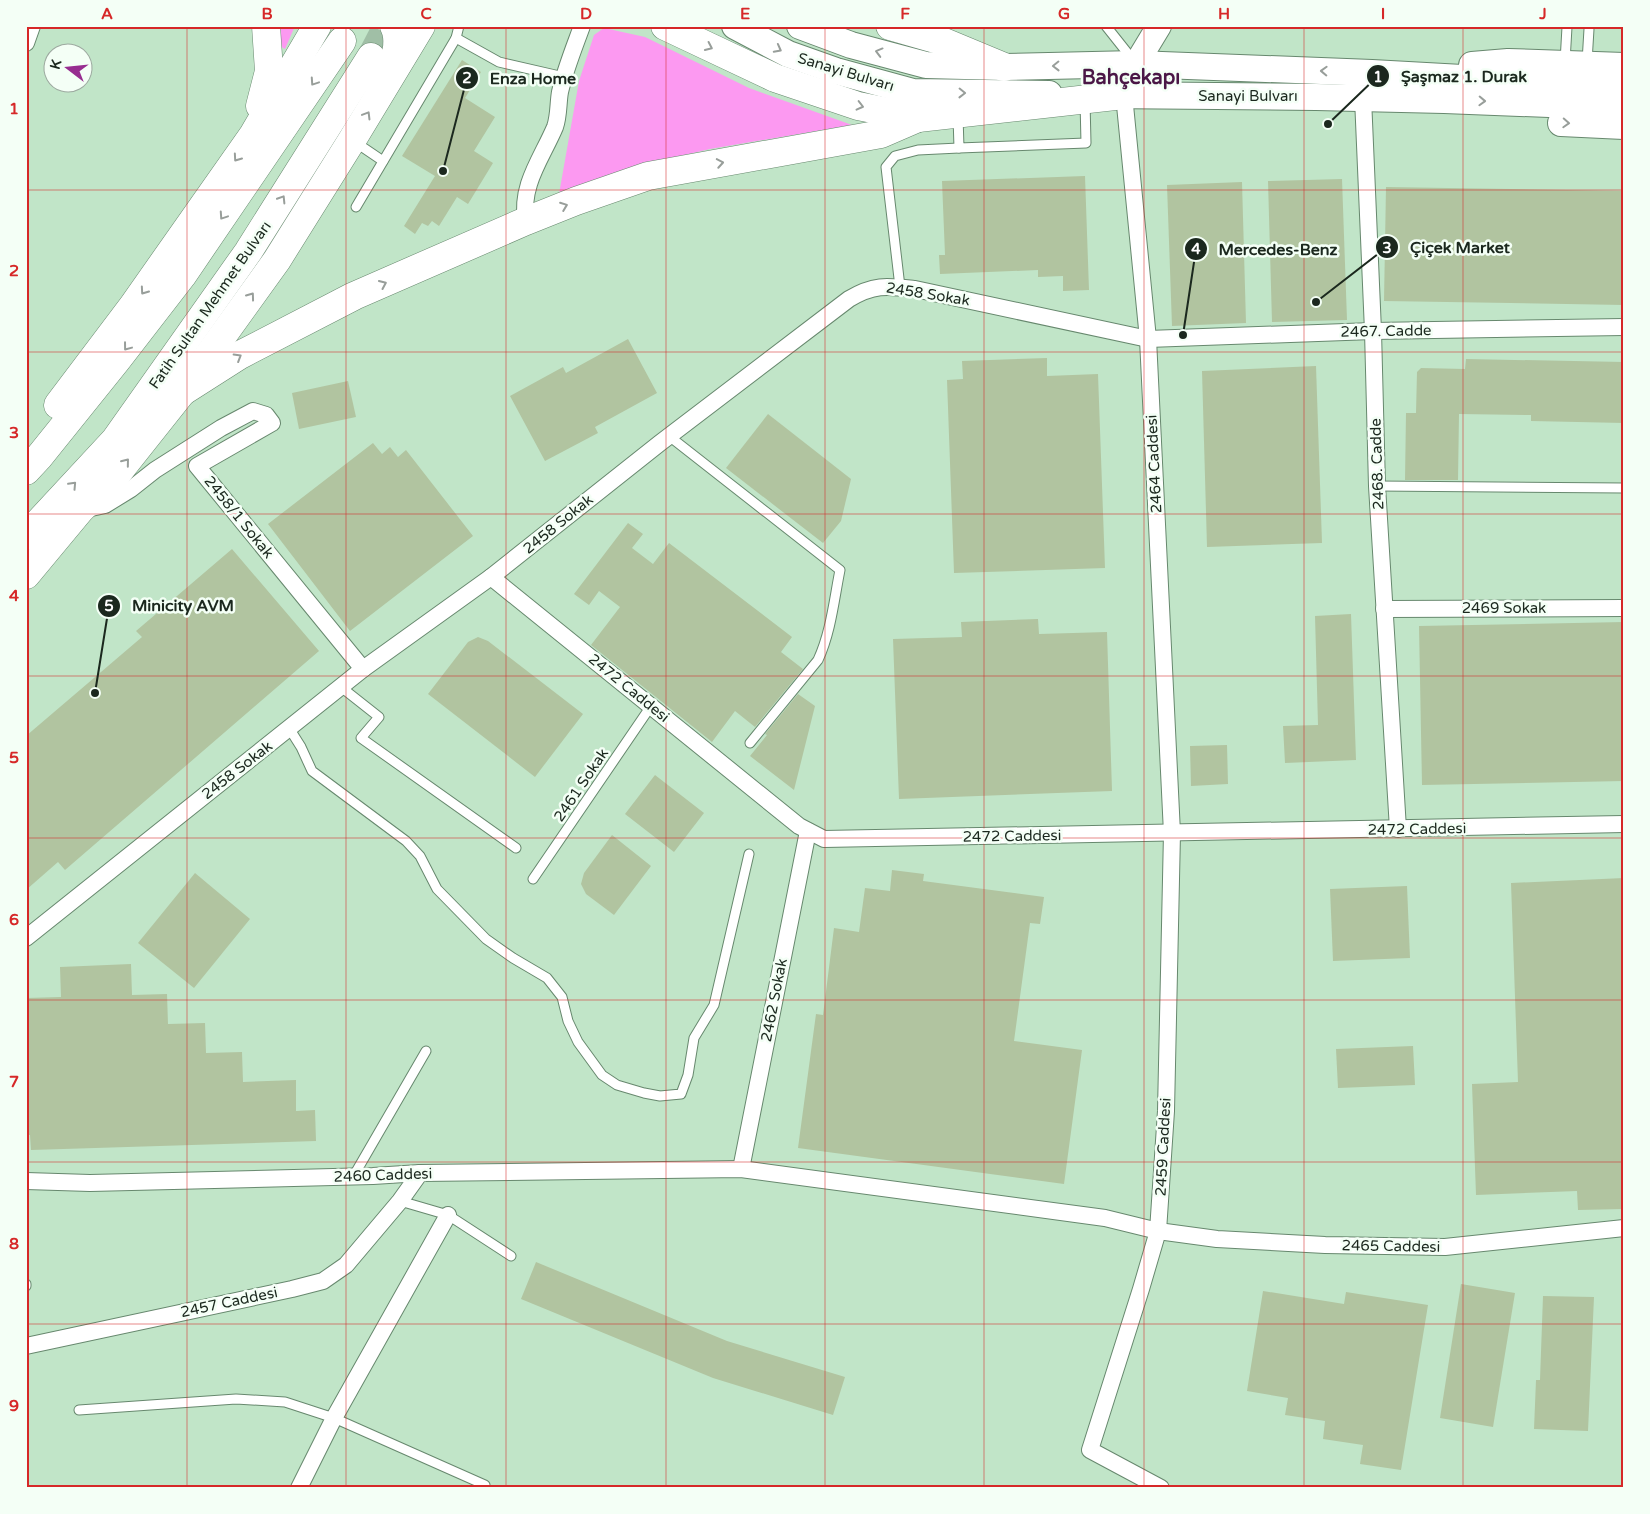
<svg xmlns="http://www.w3.org/2000/svg" width="1650" height="1514" font-family="'Varela Round',sans-serif">
	<style>
		.green { fill: #fc99f1 }
		.building { fill: #b1c4a0 }
		.lines { fill: none; stroke-linecap: round; stroke-linejoin: round }
		.highway-tunnel { stroke: #a0bfa6; stroke-width: 28; stroke-dasharray: 28 14; stroke-linecap: butt }
		.lane-casing { stroke: #67886e; stroke-width: 11 }
		.street-casing { stroke: #67886e; stroke-width: 18 }
		.secondary-casing { stroke: #67886e; stroke-width: 26 }
		.primary-casing { stroke: #67886e; stroke-width: 28 }
		.highway-casing { stroke: #67886e; stroke-width: 29 }
		.lane { stroke: #fff; stroke-width: 9 }
		.street { stroke: #fff; stroke-width: 16 }
		.secondary { stroke: #fff; stroke-width: 24 }
		.primary { stroke: #fff; stroke-width: 26 }
		.highway { stroke: #fff; stroke-width: 28 }
		.oneway { stroke: #989e9a }
		.grid { fill: none; stroke: #d62828; stroke-width: 1; stroke-opacity: 0.55 }
		.labels { text-anchor: middle; dominant-baseline: central; stroke-width: 5; stroke-linejoin: round; paint-order: stroke }
		.street-label { font-size: 15px; fill: #1b281e; stroke: #f4fff6 }
		.district-label { font-size: 20px; font-weight: bold; fill: #4a1746; stroke: #f4fff6 }
		.leader { fill: none; stroke: #1b281e; stroke-width: 2 }
		.callout-dot { fill: #1b281e; stroke: #f4fff6; stroke-width: 2 }
		.mark-label { font-size: 15px; text-anchor: middle; font-weight: bold; fill: #fff }
		.callout-label { font-size: 16px; text-anchor: middle; font-weight: bold; fill: #1b281e; stroke: #f4fff6; stroke-width: 5; stroke-linejoin: round; paint-order: stroke }
		.neatline { fill: none; stroke: #d62828; stroke-width: 2 }
		.grid-label { font-size: 16px; text-anchor: middle; font-weight: bold; fill: #d62828 }
	</style>
	<rect width="100%" height="100%" fill="#c1e5c8"/>
	<g class="green">
		<path d="M279,26h16l-10,23 -5,-3z"/>
		<path d="M604,28l41,9 104,51 103,37 -142,24 -81,19 -70,26 20,-113 15,-46z"/>
	</g>
	<g class="building">
		<path d="M462,60l19,12 -16,26 30,19 -21,34 19,12 -25,41 -11,-7 -18,29 -7,-5 -4,5 -6,-3 -7,11 -11,-8 31,-50 -33,-20z"/>
		<path d="M1085,176l4,114 -26,1v-15l-25,1v-7l-98,4 -1,-19h6l-3,-74z"/>
		<path d="M1342,179l5,141 -75,2 -4,-141z"/>
		<path d="M1242,182l4,141 -74,3 -5,-141z"/>
		<path d="M1386,187l238,4v114l-240,-4z"/>
		<path d="M628,339l29,54 -62,34 3,6 -53,28 -35,-65 53,-29 3,6z"/>
		<path d="M1047,358v18l51,-2 7,194 -151,5 -7,-193 16,-1 -1,-18z"/>
		<path d="M1466,359l158,3v61l-93,-2v-6l-72,-1 -1,66h-53l1,-67h10l1,-41 4,-4 44,1z"/>
		<path d="M1316,366l6,177 -115,4 -5,-176z"/>
		<path d="M348,381l8,36 -57,12 -7,-36z"/>
		<path d="M768,414l83,65 -10,42 -18,22 -97,-75z"/>
		<path d="M373,443l9,11 8,-7 8,10 8,-7 67,86 -123,95 -82,-107z"/>
		<path d="M628,523l15,11 -11,14 21,16 16,-21 123,94 -11,15 22,17 -48,58 -20,-16 -23,31 -121,-97 29,-38 -21,-16 -10,14 -15,-11z"/>
		<path d="M232,549l87,102 -254,219 -7,-8 -32,28v-154l116,-99 -6,-6z"/>
		<path d="M1351,614l5,146 -71,3 -2,-37 35,-1 -3,-109z"/>
		<path d="M1038,619l1,15 68,-2 5,159 -213,8 -6,-160 69,-2 -1,-15z"/>
		<path d="M1624,622v159l-202,4 -3,-159z"/>
		<path d="M478,637l10,4 95,73 -48,63 -107,-83 40,-52z"/>
		<path d="M798,694l17,12 -21,84 -44,-34 17,-21 -2,-1z"/>
		<path d="M1227,745l1,39 -37,2 -1,-40z"/>
		<path d="M655,775l49,38 -30,39 -49,-38z"/>
		<path d="M612,835l39,31 -37,49 -28,-21 -5,-10 3,-11z"/>
		<path d="M892,870l32,4 -1,7 121,16 -4,27 -10,-1 -16,118 68,9 -18,134 -266,-36 18,-134 7,1 11,-87 25,4 6,-44 25,3z"/>
		<path d="M195,873l55,46 -56,69 -56,-45z"/>
		<path d="M1624,878v331l-46,1 -1,-19 -101,4 -4,-111 46,-2 -7,-199z"/>
		<path d="M1407,886l3,72 -77,3 -3,-72z"/>
		<path d="M131,964l1,31 35,-1 1,30 37,-1 1,30 36,-1 1,30 53,-2v31l19,-1 1,31 -285,9 -1,-15h-4v-137l35,-1 -1,-30z"/>
		<path d="M1413,1046l2,39 -77,3 -2,-39z"/>
		<path d="M536,1262l191,79 118,36 -12,38 -120,-37 -192,-79z"/>
		<path d="M1461,1284l54,9 -22,134 -53,-9z"/>
		<path d="M1263,1291l81,13 2,-12 82,13 -27,165 -41,-6 3,-19 -40,-6 2,-18 -40,-6 3,-17 -41,-7z"/>
		<path d="M1543,1296l51,1 -6,134 -54,-2 2,-49h4z"/>
	</g>
	<g class="lines">
		<path class="highway-tunnel" d="M371,57l16,-31"/>
		<g class="lane-casing">
			<g id="lane">
				<path d="M1106,26l27,34"/>
				<path d="M456,38l43,24 65,15"/>
				<path d="M1565,62l2,-35"/>
				<path d="M1587,62l2,-33"/>
				<path d="M958,116l1,32 127,-5 -1,-42"/>
				<path d="M355,142l28,19"/>
				<path d="M356,207l100,-169 3,-12"/>
				<path d="M900,287l-14,-120 9,-11 23,-6 41,-2"/>
				<path d="M669,436l171,134c-6,30 -9,62 -22,90l-68,83"/>
				<path d="M1377,486l247,2"/>
				<path d="M341,687l38,30 -18,21 155,110"/>
				<path d="M289,728l12,19 11,24 94,70 14,15 17,33 49,50 27,19 34,20 15,19 6,24 10,21 24,33 15,10 27,8 16,3 21,-2 7,-19 6,-37 20,-33 35,-151"/>
				<path d="M533,879l118,-173"/>
				<path d="M353,1177l73,-126"/>
				<path d="M400,1201l48,14 63,41"/>
				<path d="M26,1284v2"/>
				<path d="M79,1410l157,-11 49,3 49,16 151,67"/>
			</g>
		</g>
		<g class="street-casing">
			<g id="street">
				<path d="M26,43l6,-17"/>
				<path d="M1124,95l24,244 24,494 -6,278 -8,120 -17,58 -51,161 71,38"/>
				<path d="M1363,98l10,233 4,155 21,343"/>
				<path d="M526,221c-6,-36 16,-63 29,-94 4,-11 3,-24 5,-35 5,-22 14,-44 22,-66"/>
				<path d="M82,510l23,-5 26,-16 24,-19 66,-42 32,-17 13,4 6,8 -75,43 166,203"/>
				<path d="M491,577l308,249 25,13 800,-15"/>
				<path d="M1384,609l240,-1"/>
				<path d="M26,938l337,-269 128,-92 169,-134 189,-144c25,-15 38,-13 66,-10l233,50 225,-8 251,-4"/>
				<path d="M741,1169l67,-338"/>
				<path d="M26,1181l64,2 283,-7 47,-3 321,-4 364,49 53,13 59,8 108,6 120,2 179,-19"/>
				<path d="M26,1346l266,-57 31,-8 23,-16 54,-64 20,-28"/>
				<path d="M299,1488l35,-70 114,-203"/>
			</g>
		</g>
		<g class="secondary-casing">
			<path id="secondary" d="M1136,64l23,-38"/>
		</g>
		<g class="primary-casing">
			<g id="primary">
				<path d="M735,26l53,28 48,17 77,21 136,2"/>
				<path d="M800,26l51,19 75,20 78,2 132,-3 236,9 252,14"/>
				<path d="M1472,65l36,-3 116,4"/>
				<path d="M1103,95l213,2 128,3 180,7"/>
				<path d="M1561,123l63,3"/>
			</g>
		</g>
		<g class="highway-casing">
			<g id="highway">
				<path d="M665,26l110,52 83,28 60,12 206,-23"/>
				<path d="M890,26l49,14 65,27"/>
				<path d="M392,67c5,-12 8,-29 2,-41"/>
				<path d="M260,106l9,-35 -3,-45"/>
				<path d="M182,392l58,-37 114,-59 172,-75 50,-20 72,-25 233,-42 37,-16"/>
				<path d="M58,405l74,-98 121,-172 64,-109"/>
				<path d="M26,471l13,-14 78,-97 65,-84 160,-235"/>
				<path d="M26,536l89,-96 133,-188 123,-195"/>
				<path d="M26,575l54,-65 40,-40 62,-78 95,-132 75,-120 69,-114"/>
			</g>
		</g>
		<use href="#lane" class="lane"/>
		<use href="#street" class="street"/>
		<use href="#secondary" class="secondary"/>
		<use href="#primary" class="primary"/>
		<use href="#highway" class="highway"/>
	</g>
	<defs><path id="oneway-chevron" d="M-2-3.5L2.5 0L-2 3.5" fill="none" stroke-width="1.6" stroke-linecap="round" stroke-linejoin="round" transform="scale(1.25)"/></defs>
	<g class="oneway">
		<use href="#oneway-chevron" transform="translate(709 47) rotate(25)"/>
		<use href="#oneway-chevron" transform="translate(778 49) rotate(28)"/>
		<use href="#oneway-chevron" transform="translate(879 52) rotate(-165)"/>
		<use href="#oneway-chevron" transform="translate(1056 66) rotate(179)"/>
		<use href="#oneway-chevron" transform="translate(1324 71) rotate(-178)"/>
		<use href="#oneway-chevron" transform="translate(314 82) rotate(124)"/>
		<use href="#oneway-chevron" transform="translate(962 93) rotate(1)"/>
		<use href="#oneway-chevron" transform="translate(1482 101) rotate(2)"/>
		<use href="#oneway-chevron" transform="translate(860 106) rotate(14)"/>
		<use href="#oneway-chevron" transform="translate(367 115) rotate(-59)"/>
		<use href="#oneway-chevron" transform="translate(1566 123) rotate(3)"/>
		<use href="#oneway-chevron" transform="translate(237 158) rotate(125)"/>
		<use href="#oneway-chevron" transform="translate(720 163) rotate(-10)"/>
		<use href="#oneway-chevron" transform="translate(282 199) rotate(-58)"/>
		<use href="#oneway-chevron" transform="translate(564 206) rotate(-21)"/>
		<use href="#oneway-chevron" transform="translate(223 216) rotate(124)"/>
		<use href="#oneway-chevron" transform="translate(383 284) rotate(-24)"/>
		<use href="#oneway-chevron" transform="translate(144 291) rotate(125)"/>
		<use href="#oneway-chevron" transform="translate(251 296) rotate(-54)"/>
		<use href="#oneway-chevron" transform="translate(127 347) rotate(127)"/>
		<use href="#oneway-chevron" transform="translate(238 357) rotate(-31)"/>
		<use href="#oneway-chevron" transform="translate(126 462) rotate(-51)"/>
		<use href="#oneway-chevron" transform="translate(73 485) rotate(-47)"/>
	</g>
	<path class="grid" d="M187,26v1462M346,26v1462M506,26v1462M666,26v1462M825,26v1462M984,26v1462M1144,26v1462M1304,26v1462M1463,26v1462M26,190h1598M26,352h1598M26,514h1598M26,676h1598M26,838h1598M26,1000h1598M26,1162h1598M26,1324h1598"/>
	<g class="labels">
		<g class="street-label">
			<text transform="translate(846 72) rotate(17)">Sanayi Bulvarı</text>
			<text x="1248" y="96">Sanayi Bulvarı</text>
			<text transform="translate(928 294) rotate(9)">2458 Sokak</text>
			<text transform="translate(210 305) rotate(-55)">Fatih Sultan Mehmet Bulvarı</text>
			<text transform="translate(1386 331) rotate(-1)">2467. Cadde</text>
			<text transform="translate(1154 464) rotate(-93)">2464 Caddesi</text>
			<text transform="translate(1377 464) rotate(-92)">2468. Cadde</text>
			<text transform="translate(239 517) rotate(51)">2458/1 Sokak</text>
			<text transform="translate(558 524) rotate(-39)">2458 Sokak</text>
			<text x="1504" y="608">2469 Sokak</text>
			<text transform="translate(629 688) rotate(39)">2472 Caddesi</text>
			<text transform="translate(237 770) rotate(-38)">2458 Sokak</text>
			<text transform="translate(581 785) rotate(-56)">2461 Sokak</text>
			<text transform="translate(1417 829) rotate(-1)">2472 Caddesi</text>
			<text transform="translate(1012 836) rotate(-1)">2472 Caddesi</text>
			<text transform="translate(774 1000) rotate(-79)">2462 Sokak</text>
			<text transform="translate(1163 1147) rotate(-87)">2459 Caddesi</text>
			<text transform="translate(383 1175) rotate(-2)">2460 Caddesi</text>
			<text transform="translate(1391 1246) rotate(1)">2465 Caddesi</text>
			<text transform="translate(229 1302) rotate(-12)">2457 Caddesi</text>
		</g>
		<g class="district-label">
			<text x="1131" y="78">Bahçekapı</text>
		</g>
	</g>
	<path class="leader" d="M1328 124L1378 76M443 171L467 78M1316 302L1387 247M1183 335L1196 249M95 693L109 606"/>
	<g class="callout-dot">
		<circle cx="1328" cy="124" r="5"/>
		<circle cx="443" cy="171" r="5"/>
		<circle cx="1316" cy="302" r="5"/>
		<circle cx="1183" cy="335" r="5"/>
		<circle cx="95" cy="693" r="5"/>
		<circle cx="1378" cy="76" r="12"/>
		<circle cx="467" cy="78" r="12"/>
		<circle cx="1387" cy="247" r="12"/>
		<circle cx="1196" cy="249" r="12"/>
		<circle cx="109" cy="606" r="12"/>
	</g>
	<g class="mark-label">
		<text x="1378" y="82">1</text>
		<text x="467" y="83">2</text>
		<text x="1387" y="253">3</text>
		<text x="1196" y="254">4</text>
		<text x="109" y="611">5</text>
	</g>
	<g class="callout-label">
		<text x="1464" y="82">Şaşmaz 1. Durak</text>
		<text x="533" y="84">Enza Home</text>
		<text x="1460" y="253">Çiçek Market</text>
		<text x="1278" y="255">Mercedes-Benz</text>
		<text x="183" y="611">Minicity AVM</text>
	</g>
	<rect width="1650" height="1514" fill="none" stroke="#f4fff6" stroke-width="55"/>
	<g transform="translate(68 68) rotate(286)"><circle r="24" fill="#f4fff6" stroke="#9da9a0"/>
	<path d="M0-4L9 19L0 12L-9 19Z" fill="#972d90"/>
	<text y="-8" font-size="14" font-weight="bold" text-anchor="middle" fill="#1b281e">K</text>
	</g>
	<rect x="28" y="28" width="1594" height="1458" class="neatline"/>
	<g class="grid-label">
		<text x="107" y="19">A</text>
		<text x="267" y="19">B</text>
		<text x="426" y="19">C</text>
		<text x="586" y="19">D</text>
		<text x="745" y="19">E</text>
		<text x="905" y="19">F</text>
		<text x="1064" y="19">G</text>
		<text x="1224" y="19">H</text>
		<text x="1383" y="19">I</text>
		<text x="1543" y="19">J</text>
		<text x="14" y="114">1</text>
		<text x="14" y="276">2</text>
		<text x="14" y="438">3</text>
		<text x="14" y="601">4</text>
		<text x="14" y="763">5</text>
		<text x="14" y="925">6</text>
		<text x="14" y="1087">7</text>
		<text x="14" y="1249">8</text>
		<text x="14" y="1411">9</text>
	</g>
</svg>
